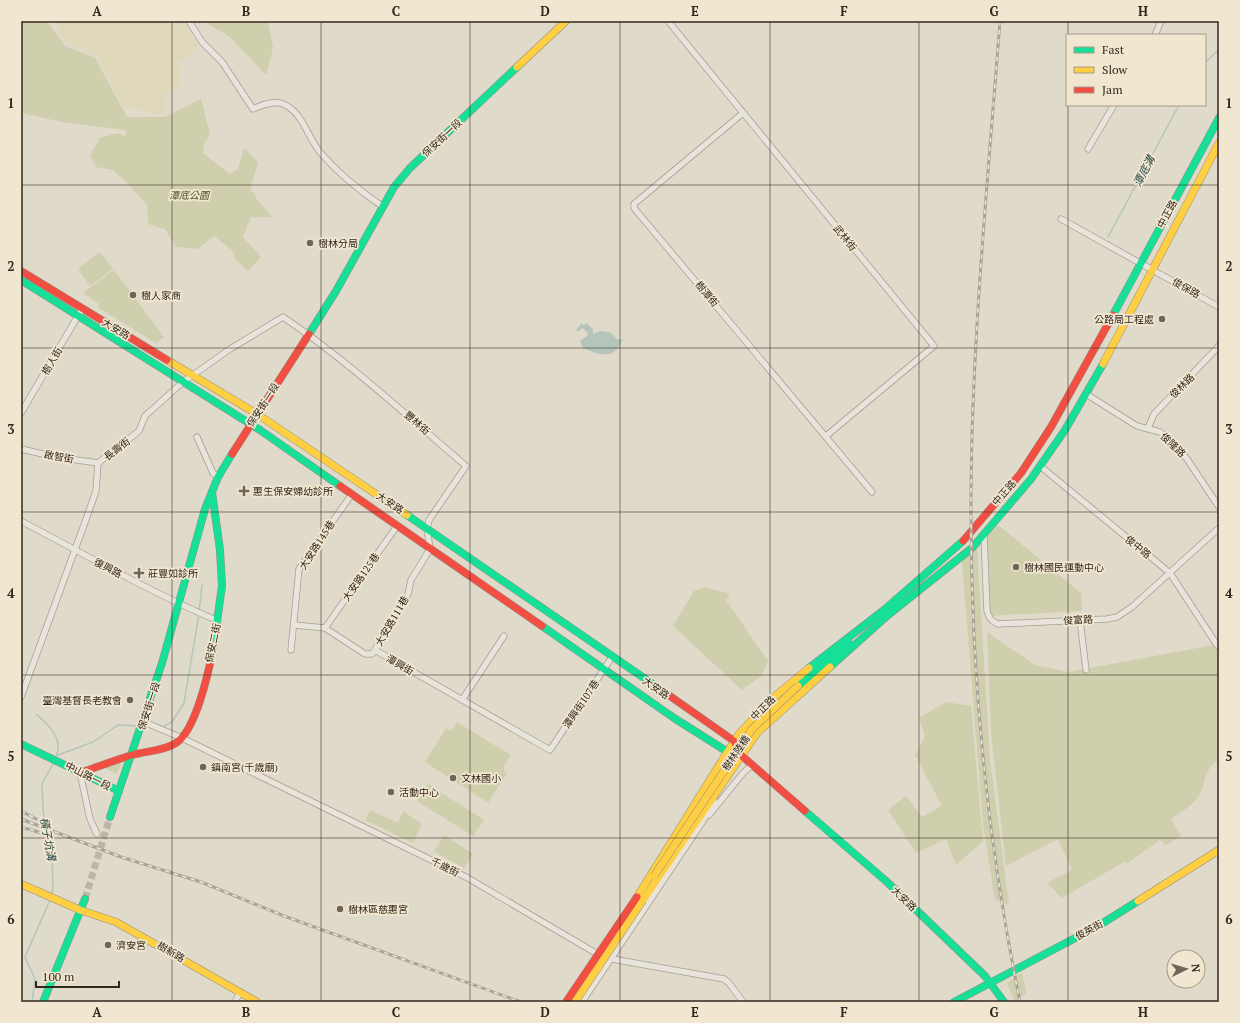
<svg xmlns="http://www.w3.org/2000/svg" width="1240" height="1023" font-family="'PT Serif','Noto Sans TC',serif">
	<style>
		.farmland { fill: #dfd8bb }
		.green { fill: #cfcfad }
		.water { fill: #b5c5bb }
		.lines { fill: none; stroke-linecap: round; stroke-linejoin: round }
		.stream { stroke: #b5c5bb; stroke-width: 1.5 }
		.secondary-tunnel { stroke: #bdb6a7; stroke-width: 7; stroke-dasharray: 7 3.5; stroke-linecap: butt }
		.street-casing { stroke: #a59f94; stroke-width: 7 }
		.fast-casing { stroke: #948e84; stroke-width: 8 }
		.slow-casing { stroke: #948e84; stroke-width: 8 }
		.jam-casing { stroke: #948e84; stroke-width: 8 }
		.street { stroke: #e8e4db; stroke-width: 5.5 }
		.fast { stroke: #16e098; stroke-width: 7 }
		.slow { stroke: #ffcf43; stroke-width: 7 }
		.jam { stroke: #f24e42; stroke-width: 7 }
		.rail-casing { stroke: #a8a49b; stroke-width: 3 }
		.rail { stroke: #f1e7d0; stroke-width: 1.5; stroke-dasharray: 4.5; stroke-linecap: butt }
		.slow-bridge-casing { stroke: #948e84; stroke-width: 8; stroke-linecap: butt }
		.jam-bridge-casing { stroke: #948e84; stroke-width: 8; stroke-linecap: butt }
		.slow-bridge { stroke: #ffcf43; stroke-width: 7 }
		.jam-bridge { stroke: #f24e42; stroke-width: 7 }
		.grid { fill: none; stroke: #32271d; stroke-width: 1; stroke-opacity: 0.55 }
		.poi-dot { fill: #6f665a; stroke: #f1e7d0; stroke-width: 1.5 }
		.labels { text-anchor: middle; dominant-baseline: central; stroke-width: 3.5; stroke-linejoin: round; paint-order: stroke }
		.street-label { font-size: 10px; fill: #32271d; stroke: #f1e7d0 }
		.park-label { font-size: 10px; font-style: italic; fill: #434c26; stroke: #f1e7d0 }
		.poi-label { font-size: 10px; fill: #32271d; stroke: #f1e7d0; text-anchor: start }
		.water-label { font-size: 11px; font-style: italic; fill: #2e504d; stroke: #f1e7d0 }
		.neatline { fill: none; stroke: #32271d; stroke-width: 1.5 }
		.grid-label { font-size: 13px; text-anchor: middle; font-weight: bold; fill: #32271d }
	</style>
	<rect width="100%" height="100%" fill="#e0daca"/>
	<path class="farmland" d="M55,21h129l14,27 -20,14 3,24 -17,7 3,17 -6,5 -38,-10 -26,-49 -32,-15z"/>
	<g class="green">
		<path d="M21,21h26l18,25 30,12 32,59h38l36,-18 9,35 -6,10 -1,9 27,21 8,-5 6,-21 14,14 -8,28 5,4 2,6 16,17h-22l-8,20 18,20 -13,14 -12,-11 -3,-9 -19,-15 -16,13 -22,-2 -11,-18 -17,-5 -1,-19 -19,-21 -15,-14 -17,-3 -6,-12 10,-17 17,-5 8,3 1,-6 -64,-8 -41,-9z"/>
		<path d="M203,21h65l5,27 -7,27 -36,-38z"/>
		<path d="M100,252l13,17 -23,17 -12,-17z"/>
		<path d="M114,270l50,67 -8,6 -59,-36 2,-3 -16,-11z"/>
		<path d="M998,525l83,68 1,18 -97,5 -2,-75z"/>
		<path d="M977,545l13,215 19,145 -14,-5 -12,-75 -21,-263z"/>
		<path d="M705,587l25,7 -4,6 42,61 -6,14 -20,15 -69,-64 21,-35z"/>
		<path d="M987,632l48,33 33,7 151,-28v117c-17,6 -12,27 -23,39 -6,7 -17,13 -25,19l10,17 -15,9 -6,-5 -32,23 -4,-1 -62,36 -15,-15 25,-13 -14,-31 -52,27 -15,-132z"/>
		<path d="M946,702l25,4 12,135 -27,24 -10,-26 -30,14 -28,-43 18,-14 16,21 20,-11 -27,-51 10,-19 -6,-18z"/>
		<path d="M457,722l54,33 -7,11v5l3,2 -19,30 -63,-41 21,-34 5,3z"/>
		<path d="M122,762l-5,12 -14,-7z"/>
		<path d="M428,784l56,36 -11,16 -56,-35z"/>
		<path d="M370,810l28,13 5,-12 19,13 -9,19 -48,-23z"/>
		<path d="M444,835l29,19 -9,14 -30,-16z"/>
		<path d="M1022,972l4,21 -11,9 -8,-19z"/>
	</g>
	<path class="water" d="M582,323l2,3 2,-3 7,6v5l7,-3 7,1 4,1 6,6 6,1c-3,3 -3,7 -7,10 -8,9 -24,2 -33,-2l-3,-7 7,-5 1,-3 -6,-5 -3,3h-4z"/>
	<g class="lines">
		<g class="stream">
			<path d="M1205,63l14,-14"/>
			<path d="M1108,237l71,-132"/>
			<path d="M199,611l3,-26"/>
			<path d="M36,714c13,11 28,25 20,43"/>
			<path d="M162,727l10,-5 12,-19 15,-89"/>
			<path d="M58,755l35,-13 25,-17 22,1"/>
			<path d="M51,894l2,-5 -1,-33 -5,-16 -4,-30 -1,-26 12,-22"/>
			<path d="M32,1002l3,-23 -10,-22 25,-57"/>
		</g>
		<path class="secondary-tunnel" d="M85,899l25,-82"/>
		<g class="street-casing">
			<g id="street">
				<path d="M189,21l13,21 20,20 31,47c9,-4 21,-9 30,-5 20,8 24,33 37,48 16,19 41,40 62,54"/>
				<path d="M668,21l266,325 -108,90"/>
				<path d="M1155,35l6,-14"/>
				<path d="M743,113l-109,91v4l238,284"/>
				<path d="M1088,149l26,-44"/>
				<path d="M1061,219l158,88"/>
				<path d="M1086,394l51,32 23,6 10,7 17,20 32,48"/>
				<path d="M21,413l61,-104"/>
				<path d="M1148,428l6,-14 65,-68"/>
				<path d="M197,437l16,36 5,4"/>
				<path d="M21,449l35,8 42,6"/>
				<path d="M1040,466l130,107 47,72"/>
				<path d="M21,521c65,34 129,71 197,100"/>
				<path d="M984,535l3,76c2,7 4,10 11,13l109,-5 10,-2 15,-10 87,-79"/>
				<path d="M1080,620l6,50"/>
				<path d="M295,625l30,3 40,26h7l3,-4 175,100 62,-93"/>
				<path d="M325,628l72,-102"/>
				<path d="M291,650l8,-81 53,-75"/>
				<path d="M21,697l63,-172 12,-34 2,-28 41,-32 6,-15 38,-34 47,-33 53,-32c65,44 123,98 183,149l-37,54 -2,8 3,21 -19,31 -3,14 -33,56"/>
				<path d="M462,700l42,-64"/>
				<path d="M144,722l38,16 284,139 128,75 18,7 112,20 5,4 14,19"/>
				<path d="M80,773l10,46 7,15"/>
				<path d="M709,815l34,-42 9,-8"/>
				<path d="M235,1002l5,-10"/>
				<path d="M582,1002l121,-181 11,-20"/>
			</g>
		</g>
		<g class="fast-casing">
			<g id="fast">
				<path d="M21,280l239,150 80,56"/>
				<path d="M1113,315l106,-197"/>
				<path d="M309,334l27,-43 58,-104 16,-19 107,-101"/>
				<path d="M212,492l8,58 2,36 -9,64"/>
				<path d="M407,515l253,174"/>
				<path d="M542,626l132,92 57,36"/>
				<path d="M830,667l58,-52 84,-67 59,-69 34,-49 38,-66"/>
				<path d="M809,668l75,-58 79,-69"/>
				<path d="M798,686l51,-43"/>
				<path d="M21,744l98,47"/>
				<path d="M805,811l81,70 99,95 19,26"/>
				<path d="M110,817l52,-154 43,-154 13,-32 14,-23"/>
				<path d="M43,1002l42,-103"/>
				<path d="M954,1002l144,-76 40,-25"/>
			</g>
		</g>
		<g class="slow-casing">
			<g id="slow">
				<path d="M517,67l49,-46"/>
				<path d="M167,360l90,54 150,101"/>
				<path d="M1103,364l116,-221"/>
				<path d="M21,884l59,26 36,12 141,80"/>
				<path d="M637,897l101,-162 35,-37 36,-30"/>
				<path d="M643,900l114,-167 73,-66"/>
				<path d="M1138,901l81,-51"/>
			</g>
		</g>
		<g class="jam-casing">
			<g id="jam">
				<path d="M21,271l146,89"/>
				<path d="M232,454l77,-120"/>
				<path d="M340,486l202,140"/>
				<path d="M963,541l58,-68 30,-46 62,-112"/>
				<path d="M660,689l74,52 8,15 63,55"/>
				<path d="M80,773c17,-6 35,-13 52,-18 14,-4 32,-4 44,-12 20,-13 32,-69 37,-93"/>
			</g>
		</g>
		<use href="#street" class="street"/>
		<use href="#fast" class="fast"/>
		<use href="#slow" class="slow"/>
		<use href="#jam" class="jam"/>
		<g class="rail-casing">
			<g id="rail">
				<path d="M1000,21c-12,158 -28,316 -29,474 -1,170 15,341 49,507"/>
				<path d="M21,811l23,12"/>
				<path d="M21,819l100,38 80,25 83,34 237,86"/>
				<path d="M21,827l31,9"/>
			</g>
		</g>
		<use href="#rail" class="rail"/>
		<g class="slow-bridge-casing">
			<g id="slow-bridge">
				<path d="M654,876l98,-147 46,-43"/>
				<path d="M575,1002l68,-102"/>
			</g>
		</g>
		<g class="jam-bridge-casing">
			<path id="jam-bridge" d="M566,1002l71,-105"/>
		</g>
		<use href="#slow-bridge" class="slow-bridge"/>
		<use href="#jam-bridge" class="jam-bridge"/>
	</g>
	<path class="grid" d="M172,21v981M321,21v981M470,21v981M620,21v981M770,21v981M919,21v981M1068,21v14M1068,105v897M21,185h1198M21,348h1198M21,512h1198M21,675h1198M21,838h1198"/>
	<g class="poi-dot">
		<circle cx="310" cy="243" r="4"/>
		<circle cx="133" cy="295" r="4"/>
		<circle cx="1162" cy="319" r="4"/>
		<path d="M242 485h4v4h4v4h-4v4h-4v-4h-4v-4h4z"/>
		<circle cx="1016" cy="567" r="4"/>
		<path d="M137 567h4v4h4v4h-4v4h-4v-4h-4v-4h4z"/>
		<circle cx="130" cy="700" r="4"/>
		<circle cx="203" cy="767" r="4"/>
		<circle cx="453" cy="778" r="4"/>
		<circle cx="391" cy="792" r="4"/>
		<circle cx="340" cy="909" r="4"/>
		<circle cx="108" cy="945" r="4"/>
	</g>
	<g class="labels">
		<g class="street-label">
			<text transform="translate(442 138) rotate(-43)">保安街一段</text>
			<text transform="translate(1167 214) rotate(-62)">中正路</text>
			<text transform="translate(845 238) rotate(51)">武林街</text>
			<text transform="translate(1186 288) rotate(29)">俊保路</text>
			<text transform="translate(707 294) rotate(50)">樹潭街</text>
			<text transform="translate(116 329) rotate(31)">大安路</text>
			<text transform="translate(52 361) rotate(-59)">樹人街</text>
			<text transform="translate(1182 386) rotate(-45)">俊林路</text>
			<text transform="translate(263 405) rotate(-57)">保安街一段</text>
			<text transform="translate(417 423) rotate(41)">豐林街</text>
			<text transform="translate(1173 445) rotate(44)">俊隆路</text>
			<text transform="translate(117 449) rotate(-38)">長壽街</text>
			<text transform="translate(59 457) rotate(10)">啟智街</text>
			<text transform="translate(1004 493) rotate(-49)">中正路</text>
			<text transform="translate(390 503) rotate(34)">大安路</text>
			<text transform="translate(317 545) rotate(-57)">大安路145巷</text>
			<text transform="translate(1138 547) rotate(39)">俊中路</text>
			<text transform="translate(108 568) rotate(27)">復興路</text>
			<text transform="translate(361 577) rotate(-55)">大安路125巷</text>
			<text transform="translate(1078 620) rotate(-3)">俊富路</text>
			<text transform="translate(392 621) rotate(-60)">大安路111巷</text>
			<text transform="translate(213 643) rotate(-78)">保安二街</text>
			<text transform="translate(400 665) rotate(30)">潭興街</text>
			<text transform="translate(656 688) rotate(35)">大安路</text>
			<text transform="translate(581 704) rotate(-56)">潭興街107巷</text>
			<text transform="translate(149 706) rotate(-72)">保安街一段</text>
			<text transform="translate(763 708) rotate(-45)">中正路</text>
			<text transform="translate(736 753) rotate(-56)">樹林陸橋</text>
			<text transform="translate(88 776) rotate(27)">中山路一段</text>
			<text transform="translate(445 867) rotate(26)">千歲街</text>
			<text transform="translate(904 899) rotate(44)">大安路</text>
			<text transform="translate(1089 930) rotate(-28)">俊英街</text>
			<text transform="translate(171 952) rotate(30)">樹新路</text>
		</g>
		<g class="park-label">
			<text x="189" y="195">潭底公園</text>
		</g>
		<g class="poi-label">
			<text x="318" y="243">樹林分局</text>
			<text x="141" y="295">樹人家商</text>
			<text x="1154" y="319" text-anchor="end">公路局工程處</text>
			<text x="253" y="491">惠生保安婦幼診所</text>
			<text x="1024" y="567">樹林國民運動中心</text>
			<text x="148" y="573">莊豐如診所</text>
			<text x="122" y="700" text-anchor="end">臺灣基督長老教會</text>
			<text x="211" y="767">鎮南宮(千歲廟)</text>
			<text x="461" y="778">文林國小</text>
			<text x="399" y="792">活動中心</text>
			<text x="348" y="909">樹林區慈惠宮</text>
			<text x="116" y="945">濟安宮</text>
		</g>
		<g class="water-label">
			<text transform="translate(1144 171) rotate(-62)">潭底溝</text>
			<text transform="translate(48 839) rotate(80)">橫子坑溝</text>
		</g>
	</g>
	<rect width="1240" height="1023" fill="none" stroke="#f1e7d0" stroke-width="44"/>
	<rect x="1066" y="34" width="140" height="72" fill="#f1e7d0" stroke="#a59a88"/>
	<rect x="1074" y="47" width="20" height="6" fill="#16e098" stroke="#a59a88"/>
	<text x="1102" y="54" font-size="12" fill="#32271d">Fast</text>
	<rect x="1074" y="67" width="20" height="6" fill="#ffcf43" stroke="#a59a88"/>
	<text x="1102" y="74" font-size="12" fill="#32271d">Slow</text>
	<rect x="1074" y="87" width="20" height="6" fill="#f24e42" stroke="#a59a88"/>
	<text x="1102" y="94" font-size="12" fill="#32271d">Jam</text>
	<g transform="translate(1186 969) rotate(85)"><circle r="19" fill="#f1e7d0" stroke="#a59a88"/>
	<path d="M0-3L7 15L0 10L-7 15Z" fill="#6f665a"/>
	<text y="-6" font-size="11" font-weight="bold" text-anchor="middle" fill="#32271d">N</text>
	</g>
	<path d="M36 981v6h83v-6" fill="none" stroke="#32271d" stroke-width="2"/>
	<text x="42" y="981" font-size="12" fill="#32271d" stroke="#f1e7d0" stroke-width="3" paint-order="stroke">100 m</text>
	<rect x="22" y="22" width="1196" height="979" class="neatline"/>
	<g class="grid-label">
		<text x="97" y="16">A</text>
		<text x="246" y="16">B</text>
		<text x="396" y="16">C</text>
		<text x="545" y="16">D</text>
		<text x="695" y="16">E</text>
		<text x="844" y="16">F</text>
		<text x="994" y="16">G</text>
		<text x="1143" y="16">H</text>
		<text x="11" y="108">1</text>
		<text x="1229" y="108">1</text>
		<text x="11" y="271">2</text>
		<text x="1229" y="271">2</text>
		<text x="11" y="434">3</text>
		<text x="1229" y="434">3</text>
		<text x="11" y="598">4</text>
		<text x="1229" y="598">4</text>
		<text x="11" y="761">5</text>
		<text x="1229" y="761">5</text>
		<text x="11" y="924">6</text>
		<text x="1229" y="924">6</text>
		<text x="97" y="1017">A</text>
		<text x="246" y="1017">B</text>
		<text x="396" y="1017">C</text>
		<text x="545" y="1017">D</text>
		<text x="695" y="1017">E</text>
		<text x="844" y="1017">F</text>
		<text x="994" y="1017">G</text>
		<text x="1143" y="1017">H</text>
	</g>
</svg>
